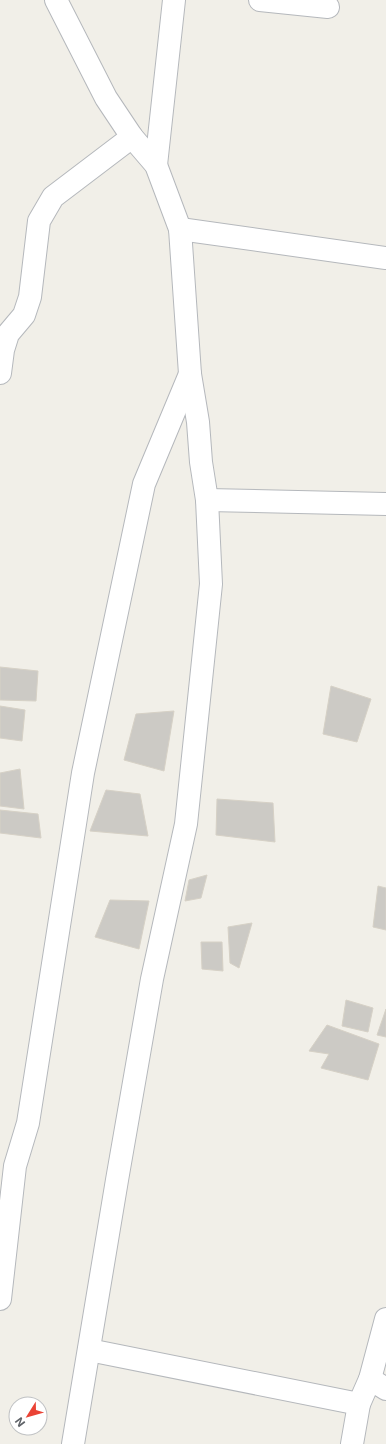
<svg xmlns="http://www.w3.org/2000/svg" width="386" height="1444" font-family="Inter,sans-serif">
	<style>
		.building { fill: #cccac5; stroke: #d6d1c6 }
		.lines { fill: none; stroke-linecap: round; stroke-linejoin: round }
		.minor-casing { stroke: #b5b8bc; stroke-width: 24 }
		.minor { stroke: #fff; stroke-width: 22 }
	</style>
	<rect width="100%" height="100%" fill="#f1efe8"/>
	<g class="building">
		<path d="M0,667l38,4 -2,30 -36,-1z"/>
		<path d="M331,686l40,13 -14,43 -34,-8z"/>
		<path d="M0,706l25,4 -3,31 -22,-3z"/>
		<path d="M174,711l-10,60 -40,-11 12,-46z"/>
		<path d="M20,769l4,40 -24,-3v-33z"/>
		<path d="M106,790l34,4 8,42 -58,-5z"/>
		<path d="M217,799l56,4 2,39 -59,-7z"/>
		<path d="M0,810l38,4 3,24 -41,-5z"/>
		<path d="M207,875l-6,23 -16,3 4,-21z"/>
		<path d="M378,886l8,2v42l-13,-3z"/>
		<path d="M110,900l39,1 -10,48 -44,-12z"/>
		<path d="M252,923l-13,45 -9,-5 -2,-36z"/>
		<path d="M201,942h21l1,29 -21,-2z"/>
		<path d="M346,1000l27,8 -5,24 -26,-6z"/>
		<path d="M386,1009v28l-9,-2z"/>
		<path d="M327,1025l52,19 -11,36 -47,-12 8,-14 -20,-3z"/>
	</g>
	<g class="lines">
		<g class="minor-casing">
			<g id="minor">
				<path d="M56,0l50,98 26,39 24,28 24,64 10,145 8,48 3,40 6,38 4,84 -25,240 -34,155 -35,201 -44,264"/>
				<path d="M260,0l68,7"/>
				<path d="M156,165l18,-165"/>
				<path d="M180,229l206,29"/>
				<path d="M0,373l3,-23 5,-16 16,-19 6,-18 9,-76 14,-24 79,-60"/>
				<path d="M207,500l179,4"/>
				<path d="M0,1299l15,-133 13,-43 55,-350 61,-289 46,-110"/>
				<path d="M89,1350l270,54"/>
				<path d="M370,1379l16,10"/>
				<path d="M352,1444l7,-40 11,-25 16,-60"/>
			</g>
		</g>
		<use href="#minor" class="minor"/>
	</g>
	<g transform="translate(28 1416) rotate(233)"><circle r="19" fill="#ffffff" stroke="#bfc1c3"/>
	<path d="M0-3L7 15L0 10L-7 15Z" fill="#ea4335"/>
	<text y="-6" font-size="11" font-weight="bold" text-anchor="middle" fill="#5f6368">N</text>
	</g>
</svg>
